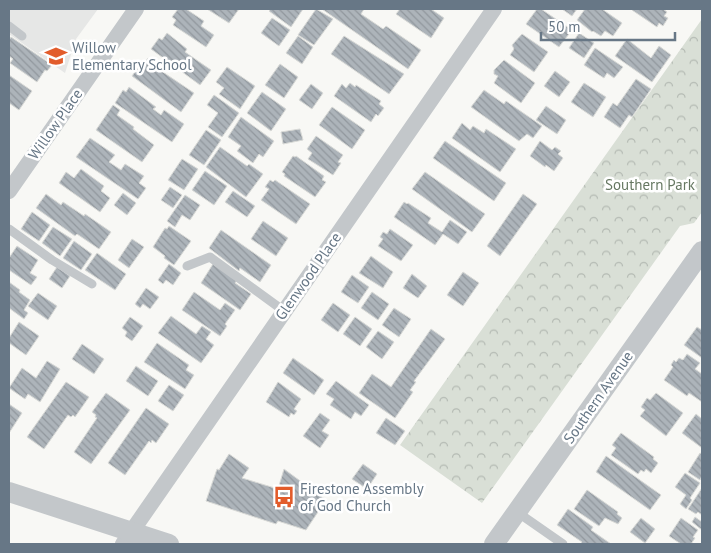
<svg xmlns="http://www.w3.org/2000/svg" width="711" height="553" font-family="'PT Sans',sans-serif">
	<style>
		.built { fill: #e6e7e6 }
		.park { fill: url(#park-crowns) }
		.building { fill: url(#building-back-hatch); stroke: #d9dad7 }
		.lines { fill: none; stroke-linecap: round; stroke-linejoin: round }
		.service { stroke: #c3c7ca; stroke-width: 9 }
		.minor { stroke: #c3c7ca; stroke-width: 16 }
		.tertiary { stroke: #c3c7ca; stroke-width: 20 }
		.labels { text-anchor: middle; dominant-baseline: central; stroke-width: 5; stroke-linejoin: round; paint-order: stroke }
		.poi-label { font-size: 15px; fill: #677786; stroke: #fff; text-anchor: start }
		.street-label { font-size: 15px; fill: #677786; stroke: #fff }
		.park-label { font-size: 15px; fill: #667862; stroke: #fff }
	</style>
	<defs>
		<pattern id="park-crowns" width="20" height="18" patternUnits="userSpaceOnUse" patternTransform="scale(1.25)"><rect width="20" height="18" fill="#d9dfd6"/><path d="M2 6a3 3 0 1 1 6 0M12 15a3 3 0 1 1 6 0" fill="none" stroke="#b4bab3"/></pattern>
		<pattern id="building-back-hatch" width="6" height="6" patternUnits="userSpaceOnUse" patternTransform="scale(1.25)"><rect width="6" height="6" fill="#adb4ba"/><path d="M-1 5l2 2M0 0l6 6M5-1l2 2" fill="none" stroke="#91979d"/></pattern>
	</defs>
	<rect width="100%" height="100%" fill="#f8f8f5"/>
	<path class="built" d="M9,9h89l-22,30 -11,34 -56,-39z"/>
	<path class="park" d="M702,19v193l-8,11 -14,3 -198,277 -82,-58z"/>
	<g class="building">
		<path d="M178,9h8l18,12 -3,5 13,9 -8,12 -33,-22 3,-5 -4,-3z"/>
		<path d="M207,9h32l-10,14z"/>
		<path d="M271,9h32l-12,18 -22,-16z"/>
		<path d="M316,9l17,10 -19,26 -16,-10z"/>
		<path d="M322,9h42l-3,5 22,15 3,-3 35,24 -13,19z"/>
		<path d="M400,9h31l13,9 -13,20 -35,-24z"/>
		<path d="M537,9h4l31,21 -13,17 -33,-23z"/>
		<path d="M562,9h15l-5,7z"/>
		<path d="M585,9h17l20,14 -9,13 -8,-5 -4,5 -8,-5 -1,1 -15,-12z"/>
		<path d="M633,9h30l4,3 -3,4 4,2 -5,8 -4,-3 -2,4 -25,-17z"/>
		<path d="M272,18l18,12 -11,16 -18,-13z"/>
		<path d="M167,33l20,16 -2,3 26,18 -11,15 -49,-36 8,-11 3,2z"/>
		<path d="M579,33l15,10 -10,15 -15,-10z"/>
		<path d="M522,34l26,18 -14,20 -24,-17 4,-6 -2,-4z"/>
		<path d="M298,36l15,11 -11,17 -16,-11z"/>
		<path d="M344,36l60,38 -15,20 -58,-40z"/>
		<path d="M11,37l41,28 -5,6 -2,-1 -8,12 -27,-19 3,-4 -4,-3v-16z"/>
		<path d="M627,39l24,19 8,-12 12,9 -19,27 -37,-26z"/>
		<path d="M595,48l28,19 -9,11 -7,-5 -3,5 -20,-13z"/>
		<path d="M148,58l8,6 -2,2 40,27 -13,19 -49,-36 8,-11 2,2z"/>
		<path d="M504,60l31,23 -14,20 -27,-20 4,-7 -4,-2v-4z"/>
		<path d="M280,64l18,13 -14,21 -19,-13z"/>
		<path d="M227,67l28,19 -15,23 -21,-15 5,-6 -8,-6z"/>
		<path d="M555,71l15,11 -11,15 -15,-11z"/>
		<path d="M9,75l23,16 -13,19 -10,-7z"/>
		<path d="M636,79l15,10 -19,28 -3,-2 -9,13 -16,-11 9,-14 4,3z"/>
		<path d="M350,83l5,4 1,-2 25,16 -2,3 5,4 -6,8 -2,-2 -5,8 -37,-26 8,-12 4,4z"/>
		<path d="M584,83l22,14 -13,20 -22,-15z"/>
		<path d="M311,84l12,9 -11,16 -13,-9z"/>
		<path d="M129,87l27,20 -3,2 8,6 3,-5 20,14 -12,18 -57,-39 8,-13 3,2z"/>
		<path d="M484,90l20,14 2,-3 36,25 -9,12 -6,-4 -8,7 -48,-34z"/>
		<path d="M262,92l24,17 -15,22 -24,-18z"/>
		<path d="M214,95l25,18 -17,24 -14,-10 10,-14 -11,-8z"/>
		<path d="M113,105l7,5 -3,5 17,12 -1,2 21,16 -12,17 -46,-32z"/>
		<path d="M546,106l20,14 -9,14 -21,-14z"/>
		<path d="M332,107l33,23 -13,19 -33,-24z"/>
		<path d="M241,117l33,24 -11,16 -4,-3 -6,9 -16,-12 4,-5 -13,-9z"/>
		<path d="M462,123l8,7 3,-4 11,7 2,-4 30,20 -16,23 -48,-34z"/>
		<path d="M300,129l3,11 -20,4 -2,-12z"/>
		<path d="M206,130l15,10 -17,25 -15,-10z"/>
		<path d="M316,136l27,19 -5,7 3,1 -8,12 -25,-16 4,-6 -5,-4z"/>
		<path d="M90,138l25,17 -6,7 12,8 4,-6 19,12 -5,7 7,5 -8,11 -62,-42z"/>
		<path d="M445,141l61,42 -12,18 -61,-43z"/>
		<path d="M540,141l12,9 3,-3 6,4 -3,3 5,4 -9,13 -8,-6 -1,2 -15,-11z"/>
		<path d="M220,147l27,19 2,-2 14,10 -17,23 -40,-30z"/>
		<path d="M293,156l2,1 1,-1 28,20 -2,4 4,2 -11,15 -31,-21 1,-2 -3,-2z"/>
		<path d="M182,159l16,10 -14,21 -16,-10z"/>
		<path d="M81,169l23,17 -3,5 9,7 -10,14 -41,-29 7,-11 8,6z"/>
		<path d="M205,171l22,15 -13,19 -22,-15z"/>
		<path d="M425,172l60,42 -13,18 -60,-43z"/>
		<path d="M270,180l3,2 2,-2 35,24 -14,20 -35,-24 8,-11 -4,-2z"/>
		<path d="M170,187l12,8 -9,13 -12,-8z"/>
		<path d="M233,191l22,15 -8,11 -22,-15z"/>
		<path d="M123,193l13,10 -9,12 -13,-10z"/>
		<path d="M46,194l15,11 2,-3 21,14 1,-2 26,18 -12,17 -22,-15 -2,2 -39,-28z"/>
		<path d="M523,194l14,10 -37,52 -13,-10z"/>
		<path d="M185,195l15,10 -10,15 -8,-5 -7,12 -8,-6z"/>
		<path d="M404,202l3,2 1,-1 23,15 -3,5 14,9 8,-12 17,12 -9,12 -15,-10 -8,11 -41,-28z"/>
		<path d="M32,212l18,13 -11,16 -18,-12z"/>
		<path d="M263,221l25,17 -12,18 -25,-17z"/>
		<path d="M169,226l22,15 -17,24 -10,-7 1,-2 -12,-9 12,-19 2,1z"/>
		<path d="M53,227l19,12 -12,17 -18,-13z"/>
		<path d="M390,229l23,16 -12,16 -23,-15 5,-7 -3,-2 3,-5 4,2z"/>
		<path d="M221,230l50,35 -11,17 -20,-14 -1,3 -30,-23z"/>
		<path d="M132,239l12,8 -15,21 -11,-8z"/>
		<path d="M74,241l18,13 -11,16 -18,-12z"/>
		<path d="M17,246l21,14 -8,13 7,4 -6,8 -22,-15v-12z"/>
		<path d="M97,253l29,21 -11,16 -30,-20z"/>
		<path d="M371,256l22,16 -10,16 -24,-15z"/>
		<path d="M169,264l12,9 -8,12 -7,-5 -3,4 -5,-4z"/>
		<path d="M213,264l24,16 -2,3 16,11 -11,16 -39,-27z"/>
		<path d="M57,267l13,9 -8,12 -13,-9z"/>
		<path d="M463,272l16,11 -16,23 -16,-11z"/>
		<path d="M412,274l15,12 -9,12 -15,-10z"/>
		<path d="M352,275l17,12 -11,16 -17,-11z"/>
		<path d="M9,282l11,8 -1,2 11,8 -6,10 4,3 -4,6 -15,-11z"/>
		<path d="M146,288l13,9 -9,12 -7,-5 -3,4 -5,-4z"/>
		<path d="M194,292l26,18 5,-7 10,7 -10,14 2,2 -7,10 -38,-26z"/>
		<path d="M372,292l17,12 -11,16 -17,-12z"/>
		<path d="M38,293l19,13 -9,14 -20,-14z"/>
		<path d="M333,303l17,12 -12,17 -17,-12z"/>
		<path d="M394,308l17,11 -12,18 -17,-12z"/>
		<path d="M171,316l25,18 6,-8 9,6 -5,7 8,6 -13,18 -43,-30z"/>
		<path d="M130,317l13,9 -11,15 -7,-5 2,-4 -5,-4z"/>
		<path d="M355,317l17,12 -12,17 -17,-12z"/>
		<path d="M19,322l20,14 -13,19 -17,-12v-5z"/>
		<path d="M697,327l5,3v28l-18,-13z"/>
		<path d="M431,329l14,10 -31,42 2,1 -6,8 3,2 -18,26 -36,-25 13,-19 19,13z"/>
		<path d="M378,331l16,11 -12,17 -16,-12z"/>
		<path d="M157,343l32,22 -3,5 8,5 -9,14 -41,-27z"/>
		<path d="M82,344l22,15 -10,15 -22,-15z"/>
		<path d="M687,354l13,9 -5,6 7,5v28l-13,-9 -2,3 -23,-16 9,-13 -2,-2 3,-5 2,2 3,-4 4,2z"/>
		<path d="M293,358l31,22 -10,15 -31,-22z"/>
		<path d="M47,361l13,8 -20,33 -12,-8 -3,5 -16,-11 13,-20 14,10z"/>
		<path d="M136,366l22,15 -10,15 -22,-15z"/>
		<path d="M336,381l33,24 -8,11 -6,-4 -4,7 -21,-14 4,-6 -8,-5z"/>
		<path d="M66,382l23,15 -14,20 -2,-2 -2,2 -3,-2 -24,34 -17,-12z"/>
		<path d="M278,382l23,17 -7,10 3,2 -3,4 -3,-2 -2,4 -23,-15z"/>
		<path d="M169,385l15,10 -11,16 -15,-10z"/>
		<path d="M106,393l24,17 -39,54 -17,-12 23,-34 -2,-1 1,-2 -4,-3z"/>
		<path d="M656,393l27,20 -17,23 -26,-20 5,-6 -4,-3 6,-9 3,2z"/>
		<path d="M9,404l13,9 -13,20z"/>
		<path d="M146,408l23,16 -13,19 -4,-3 -1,3 -2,-2 -24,34 -17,-12z"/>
		<path d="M320,413l10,7 -8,11 7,4 -9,13 -17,-12z"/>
		<path d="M696,414l6,5v29l-20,-15z"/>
		<path d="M386,418l19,13 -10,14 -19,-12z"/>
		<path d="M621,433l33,24 -1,2 5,4 -7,10 -5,-4 -2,3 -3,-2 -3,4 -27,-19 5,-7 -4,-3z"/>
		<path d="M700,453l2,1v22l-2,4 -12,-8z"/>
		<path d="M229,454l20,14 -7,10 36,11 6,-20 42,31 -20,30 -28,-9 -2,3 -70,-23 11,-32 2,1z"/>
		<path d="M606,456l55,39 -11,15 -54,-38z"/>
		<path d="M363,464l14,10 -10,15 -15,-10z"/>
		<path d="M685,473l15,10 -10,15 2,2 -6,9 -6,-5 6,-9 -11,-8z"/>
		<path d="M702,488v27l-4,-3 -2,2 -8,-5z"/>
		<path d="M587,490l31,22 -1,2 5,4 -4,6 -13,-6 -6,8 -25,-17z"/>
		<path d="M568,509l25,18 -2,3 20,14h-31l2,-2 -25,-17z"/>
		<path d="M695,517l7,5v8l-10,-8z"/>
		<path d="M641,518l14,11 -10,14 -15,-11z"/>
		<path d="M681,518l17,12 -5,7 2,1 -4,6h-10l-12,-8z"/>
	</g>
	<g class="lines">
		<g class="service">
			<path d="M9,26l13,10"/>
			<path d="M9,229l43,31 40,24"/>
			<path d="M187,266l23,-9 74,54"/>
			<path d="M517,512l46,32"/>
		</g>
		<g class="minor">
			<path d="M9,191l127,-182"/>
			<path d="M123,544l371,-535"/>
		</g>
		<g class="tertiary">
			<path d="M9,492l160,52"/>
			<path d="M494,544l208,-293"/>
		</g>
	</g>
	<defs>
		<g id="school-bare" transform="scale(1.725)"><path d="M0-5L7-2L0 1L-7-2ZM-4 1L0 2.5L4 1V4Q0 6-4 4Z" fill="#e25c2b" stroke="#fff" stroke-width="2.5" paint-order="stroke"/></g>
		<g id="bus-bare" transform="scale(1.725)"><path d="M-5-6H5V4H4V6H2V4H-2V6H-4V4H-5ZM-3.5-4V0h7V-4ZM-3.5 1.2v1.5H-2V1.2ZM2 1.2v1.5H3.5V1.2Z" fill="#e25c2b" stroke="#fff" stroke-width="2.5" paint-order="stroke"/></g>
	</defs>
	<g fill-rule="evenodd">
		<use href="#school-bare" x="56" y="56"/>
		<use href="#bus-bare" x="284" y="497"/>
	</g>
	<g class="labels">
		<g class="poi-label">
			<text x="72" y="47">Willow<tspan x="72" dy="17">Elementary School</tspan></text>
			<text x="300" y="488">Firestone Assembly<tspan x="300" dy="17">of God Church</tspan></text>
		</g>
		<g class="street-label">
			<text transform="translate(55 124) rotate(-55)">Willow Place</text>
			<text transform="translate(308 276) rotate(-55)">Glenwood Place</text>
			<text transform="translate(598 397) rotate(-55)">Southern Avenue</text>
		</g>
		<g class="park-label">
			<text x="650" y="184">Southern Park</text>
		</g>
	</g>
	<rect width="711" height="553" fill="none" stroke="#677786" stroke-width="20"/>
	<path d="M541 32v8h134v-8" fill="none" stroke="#677786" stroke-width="2.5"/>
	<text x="548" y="32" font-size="15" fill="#677786" stroke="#ffffff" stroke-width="4" paint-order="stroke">50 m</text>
</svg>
